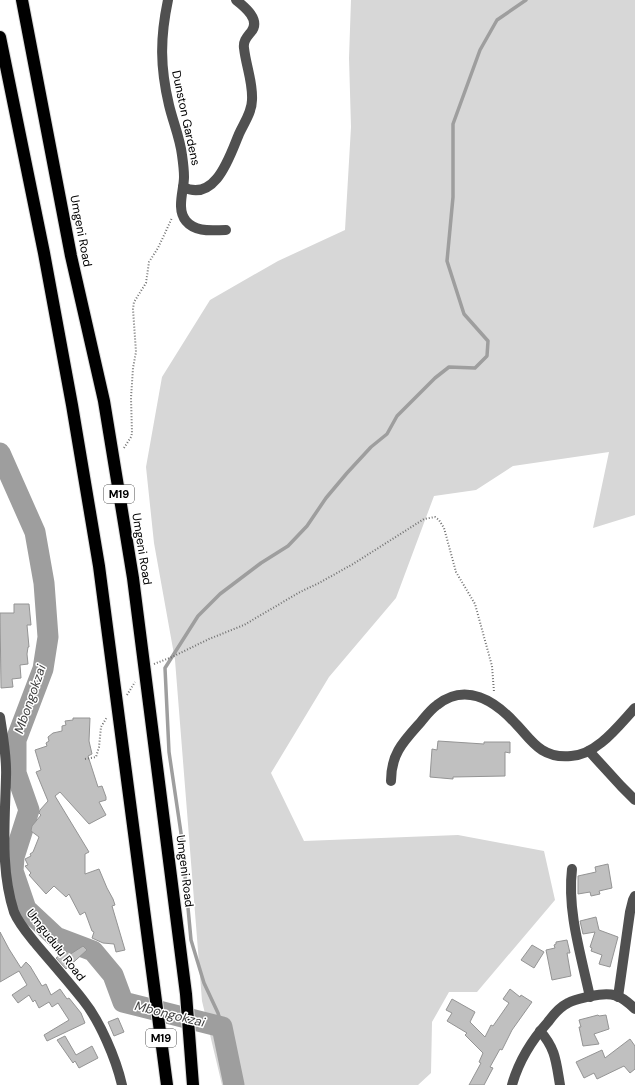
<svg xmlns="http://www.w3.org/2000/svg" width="635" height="1085" font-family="'DM Sans',sans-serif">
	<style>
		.green { fill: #d7d7d7 }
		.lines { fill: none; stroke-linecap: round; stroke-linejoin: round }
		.stream { stroke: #9e9e9e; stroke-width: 3.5 }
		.river { stroke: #9e9e9e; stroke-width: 21 }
		.building { fill: #c0c0c0; stroke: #949494 }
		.highway-casing { stroke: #dbdbdb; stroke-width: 14 }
		.path { stroke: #727272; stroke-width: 2; stroke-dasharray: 1 2; stroke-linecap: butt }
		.minor { stroke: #505050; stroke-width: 10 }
		.highway { stroke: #000; stroke-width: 12 }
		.labels { text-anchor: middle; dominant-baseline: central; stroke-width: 3; stroke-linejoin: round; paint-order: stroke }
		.shield { fill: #fff; stroke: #4c4c4c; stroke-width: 1 }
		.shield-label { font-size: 11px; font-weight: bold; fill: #000 }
		.street-label { font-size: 12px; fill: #000; stroke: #fff }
		.water-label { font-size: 13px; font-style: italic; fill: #3f3f3f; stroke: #fff }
	</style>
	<rect width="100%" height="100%" fill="#fff"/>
	<path class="green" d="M351,0h284v515l-42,13 16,-76 -96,14 -37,24 -42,6 -38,102 -67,79 -58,96 33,68 154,-6 86,16 11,49 -78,92h-28l-17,30 -1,51 -13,12h-196l-20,-84 -27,-341 -21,-117 -8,-76 16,-90 48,-77 68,-39 67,-31 6,-103 -2,-69z"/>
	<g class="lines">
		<path class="stream" d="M222,1027l-4,-14 -14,-30 -13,-43 -10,-107 -12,-81 -4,-84 33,-52 22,-22 41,-31 27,-17 19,-20 19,-28 21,-25 24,-26 16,-13 10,-18 38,-38 14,-11 26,1 12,-12 1,-15 -24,-27 -17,-53 6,-64v-73l27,-74 17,-30 29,-20"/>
		<path class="river" d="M0,453l35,79 9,51 4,54 -5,32 -27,71v33l13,37 -15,47 -1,14 13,38 30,28 37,14 20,24 10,27 99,25 12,58"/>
	</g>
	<g class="building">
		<path d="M14,604h15l2,21h-4l2,22h-1l-1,7 1,10 -8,1 1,13 -9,1 1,8 -12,1 -1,-75h14z"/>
		<path d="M73,718h17l-1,23 3,13 -4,2 10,31 4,-1 4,11v3l-7,2 7,13 -17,9 -29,-32 -5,4 34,56 -4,2v20l14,-5 8,19 6,11 2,6 -3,1 13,44 -9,2 -2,-8 -11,-1 -11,-5 2,-6 -2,-1 -7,-19 -5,3 -11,-21 -3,3 -12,-11 -8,8 -17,-19 2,-2 -6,-7 3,-1 -3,-6 6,-3 -1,-2 3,-2 6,-15 -8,-6 1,-5 9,-11 -2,-2 1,-3 8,-9 -12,-29 5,-2 -6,-20 12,-4 -1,-3 3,-2 -1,-4 5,-4 9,-2v-5l4,-1 -1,-4 8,-1z"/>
		<path d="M438,741l46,3v-2h26v11l-5,-1v24l-52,1v2l-23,-2 2,-28 5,1z"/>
		<path d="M608,864l4,24 -13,3 1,3 -9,2 -1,-4 -12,2v-18l18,-4 -1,-5z"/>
		<path d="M596,917l3,13 19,7 -8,30 -11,-3 3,-9 -11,-4 1,-3 -2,-1 5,-15 -12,2 -3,-13z"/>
		<path d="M0,932l9,17 12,19 5,-6 4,4 12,20 4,-2 5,11 9,-6 7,10 2,-1 12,15 4,10 -38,18 -3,-6 25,-15 -11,-17 -6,4 -3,-5 -10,6 -4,-8 -2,2 -4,-7 -11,8 -6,-8 15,-10 -8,-14 -19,11z"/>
		<path d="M567,940l3,13h-3l4,23 -19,4 -6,-30 9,-2 -1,-3 2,-1v-2z"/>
		<path d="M532,945l12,7 -10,16 -13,-8z"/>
		<path d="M83,946l4,4 -21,19 -10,-11 10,-7 3,4z"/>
		<path d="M510,989l10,8 1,-2 11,7 -20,28 -10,20 -2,-1 -10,18 3,1 -9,17h-15l12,-22 -2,-1 4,-9 -18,-18 2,-2 -20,-12 5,-8 -6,-3 6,-11 23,13 -5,10 15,15 6,-12 2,1 16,-23 -6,-4z"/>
		<path d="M598,1015l1,1 7,-1 3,14 -15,5 5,10 -16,2 -4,-19h2l-2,-7z"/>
		<path d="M118,1018l6,14 -10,4 -6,-14z"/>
		<path d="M65,1036l11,19 16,-9 6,12 -19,10 -4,-7 -2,2 -16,-23z"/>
		<path d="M630,1039l5,7v23l-5,4 -6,-7 -27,13 -3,-6 -10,5 -8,-16 26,-12 3,8z"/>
	</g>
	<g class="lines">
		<g class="highway-casing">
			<g id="highway">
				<path d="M22,0l49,256 33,145 29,177 53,416 7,91"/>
				<path d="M0,37l44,216 28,152 27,161 68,519"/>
			</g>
		</g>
		<g class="path">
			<path d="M124,448l7,-11 1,-4 -1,-35 2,-30 3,-16 -3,-43 1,-7 12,-19 3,-21 9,-14 14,-30"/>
			<path d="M154,664l18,-7 37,-18 35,-14 56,-33 19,-9 34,-19 71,-45 11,-2 4,3 5,8 12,44 19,32 17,62 2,26"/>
			<path d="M127,695l8,-13"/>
			<path d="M85,759l11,-2 3,-10 2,-20 6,-10"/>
		</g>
		<g class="minor">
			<path d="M168,0c-8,38 -8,67 1,105 4,17 11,33 13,50 1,7 2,15 2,22 0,13 -8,32 2,44 10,12 27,9 40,9"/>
			<path d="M183,187c33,16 47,-32 56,-53 5,-11 13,-22 13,-34 1,-18 -6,-34 -8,-52 -1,-7 3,-11 7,-16 10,-12 -6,-25 -15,-32"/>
			<path d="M0,717c3,20 7,40 6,60 -1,45 -6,92 8,135 5,12 14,22 22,32 16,19 32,37 47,56 17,21 33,59 39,85"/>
			<path d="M589,751l32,35 14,14"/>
			<path d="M391,781c0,-27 12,-39 29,-58 5,-6 10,-13 17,-18 29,-23 58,-4 79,19 9,9 15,19 26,26 8,5 19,7 29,6 26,-1 48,-31 64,-48"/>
			<path d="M572,869c-5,42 9,86 18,128"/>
			<path d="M618,997l12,-85 3,-12 2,-4"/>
			<path d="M540,1031c16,18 16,31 20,54"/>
			<path d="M512,1085c7,-25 19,-44 36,-63 5,-7 12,-15 20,-19 7,-4 15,-5 23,-7 21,-4 29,-2 44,13"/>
		</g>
		<use href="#highway" class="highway"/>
	</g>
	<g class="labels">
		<g class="shield">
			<rect x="104" y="485" width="30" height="18" rx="3"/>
			<rect x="146" y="1029" width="30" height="18" rx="3"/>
		</g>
		<g class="shield-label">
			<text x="119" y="494">M19</text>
			<text x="161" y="1038">M19</text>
		</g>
		<g class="street-label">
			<text transform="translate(186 118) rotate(78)">Dunston Gardens</text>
			<text transform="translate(81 231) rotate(79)">Umgeni Road</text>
			<text transform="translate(142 549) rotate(81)">Umgeni Road</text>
			<text transform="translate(185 871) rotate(83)">Umgeni Road</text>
			<text transform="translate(56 945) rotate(52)">Umgudulu Road</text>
		</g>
		<g class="water-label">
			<text transform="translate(30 699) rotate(-71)">Mbongokzai</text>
			<text transform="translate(170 1014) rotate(14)">Mbongokzai</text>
		</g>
	</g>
</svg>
